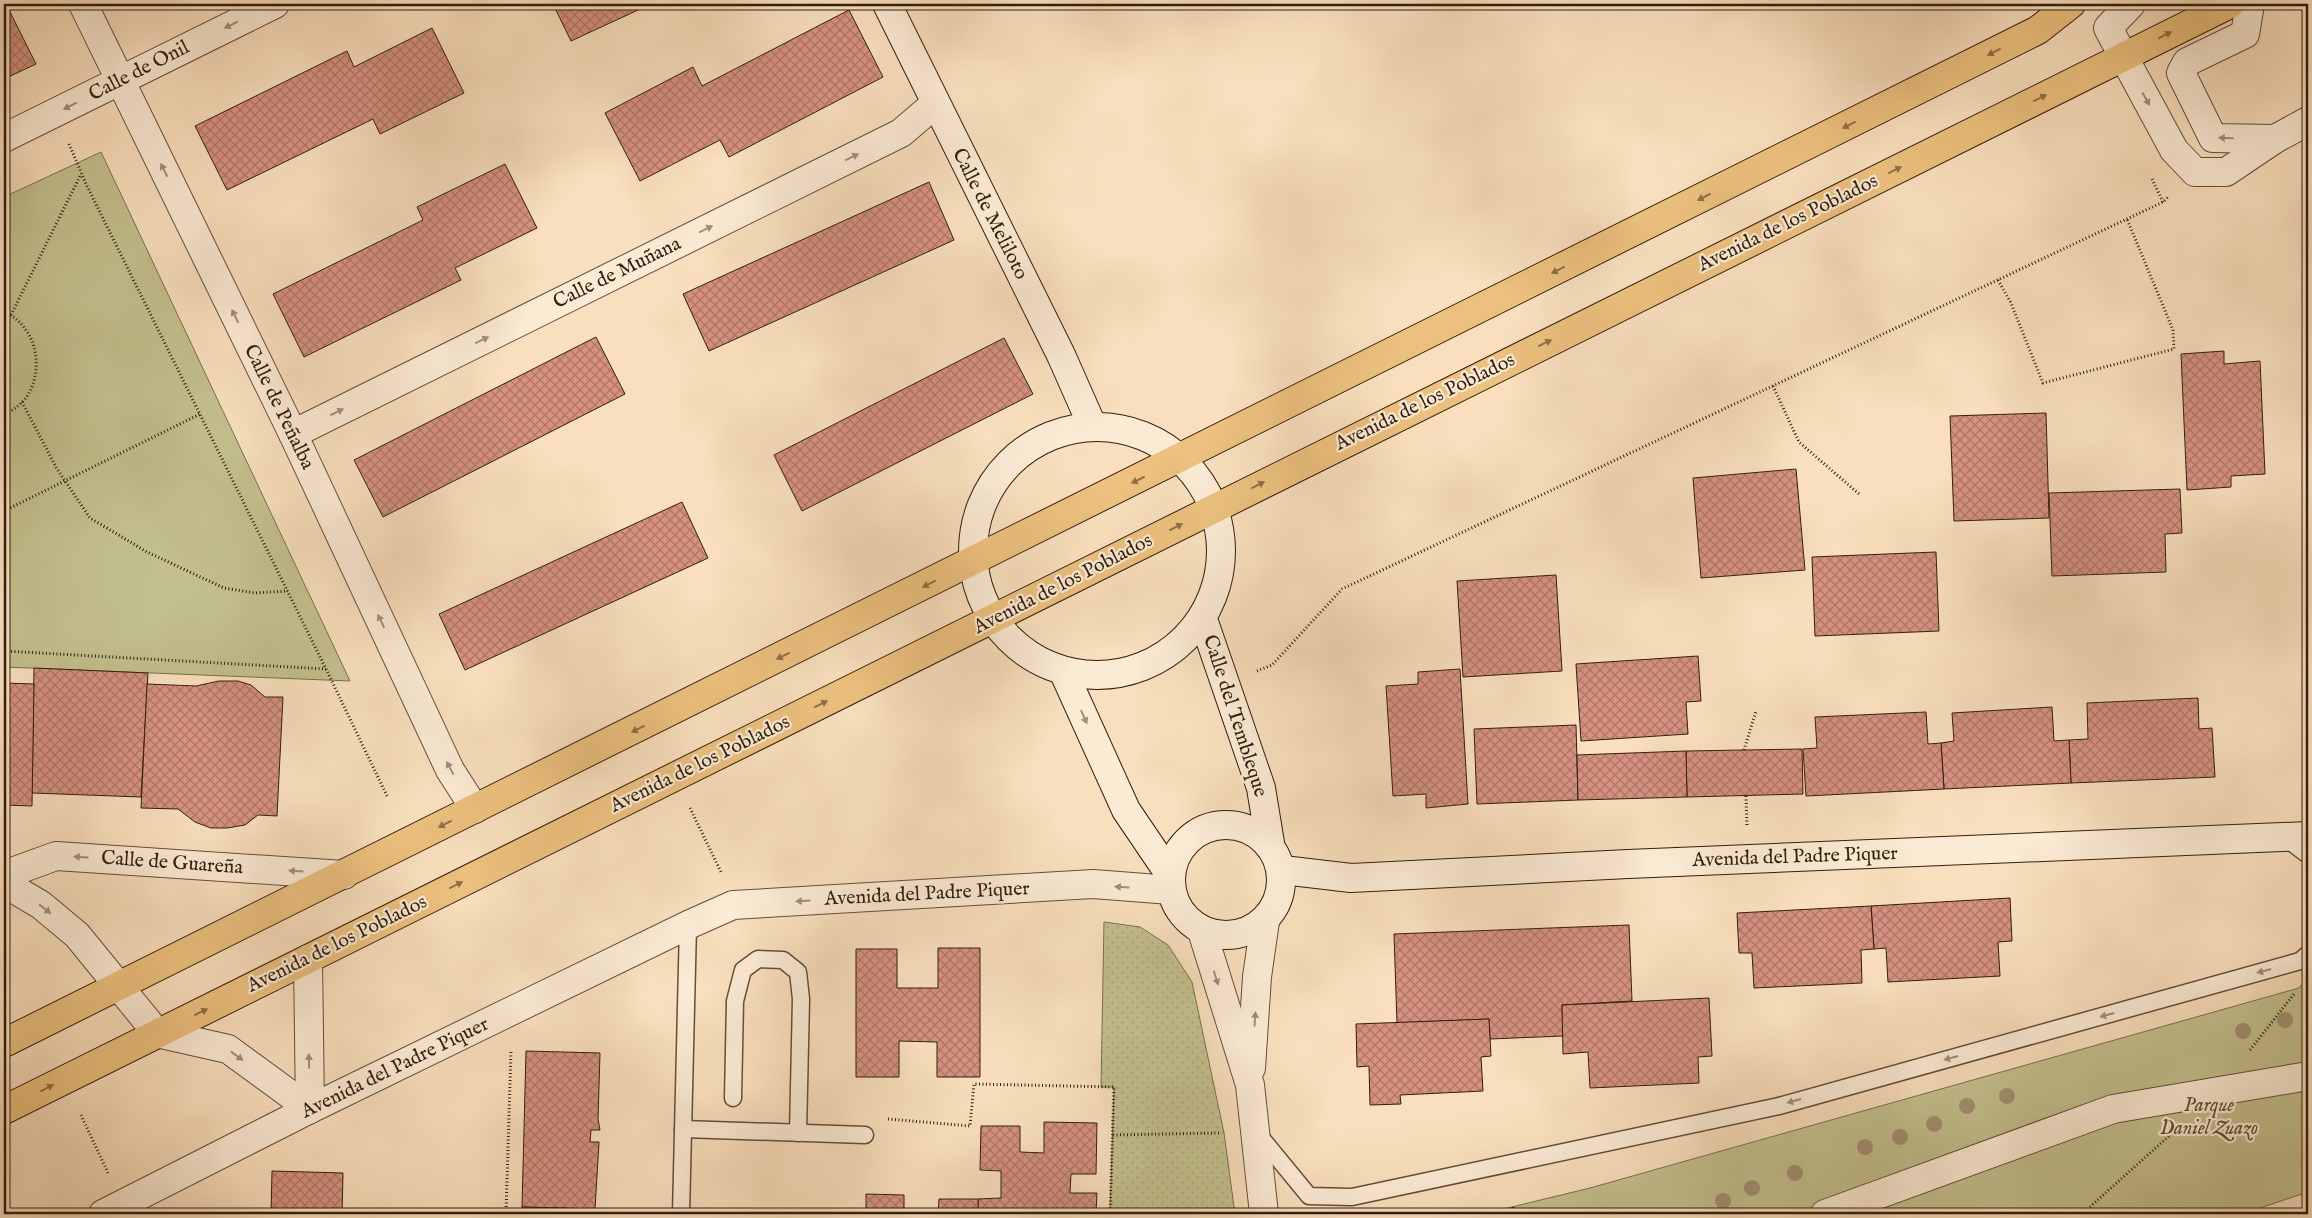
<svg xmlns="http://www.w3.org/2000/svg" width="2312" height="1218" font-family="'IM FELL English',serif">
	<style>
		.grass { fill: url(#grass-dots); stroke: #7a6f4e }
		.park { fill: #c3c08e; stroke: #7a6f4e }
		.building { fill: url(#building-cross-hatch); stroke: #311e0e }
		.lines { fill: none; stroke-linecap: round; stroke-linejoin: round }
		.lane-casing { stroke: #634e3a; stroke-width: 19 }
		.street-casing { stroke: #634e3a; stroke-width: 30 }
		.secondary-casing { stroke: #311e0e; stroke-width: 30 }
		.primary-casing { stroke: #311e0e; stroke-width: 30 }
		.path { stroke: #311e0e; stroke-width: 3; stroke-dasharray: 1 2.5; stroke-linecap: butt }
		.lane { stroke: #fbead4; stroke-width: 16 }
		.street { stroke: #fbead4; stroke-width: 28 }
		.secondary { stroke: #fbead4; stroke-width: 28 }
		.primary { stroke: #ecc07e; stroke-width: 28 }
		.tree { fill: #a39072 }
		.oneway { fill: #a08e7b }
		.oneway2 { fill: #8e6f46 }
		.labels { text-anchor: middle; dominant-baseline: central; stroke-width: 4.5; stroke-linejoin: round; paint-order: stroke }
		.street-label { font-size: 20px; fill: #311e0e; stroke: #fbead4 }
		.park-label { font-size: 20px; font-style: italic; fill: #5d4f34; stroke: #fbead4 }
	</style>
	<defs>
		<pattern id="grass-dots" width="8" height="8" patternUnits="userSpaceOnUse" patternTransform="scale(1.25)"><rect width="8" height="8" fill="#c3c08e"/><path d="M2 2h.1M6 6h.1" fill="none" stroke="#a8a579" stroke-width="1.8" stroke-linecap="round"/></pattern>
		<pattern id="building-cross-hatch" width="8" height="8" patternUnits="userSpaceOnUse" patternTransform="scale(1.25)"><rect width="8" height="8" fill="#d69180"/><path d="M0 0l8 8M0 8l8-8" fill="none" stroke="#ae7667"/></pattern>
	</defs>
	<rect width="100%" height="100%" fill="#f9dfbd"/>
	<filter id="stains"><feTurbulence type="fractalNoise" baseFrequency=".004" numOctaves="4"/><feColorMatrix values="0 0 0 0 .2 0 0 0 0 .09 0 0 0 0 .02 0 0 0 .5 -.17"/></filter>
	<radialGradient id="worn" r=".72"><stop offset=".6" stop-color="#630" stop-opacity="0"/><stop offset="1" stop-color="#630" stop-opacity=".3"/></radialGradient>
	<path class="grass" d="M1104,922l36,5 28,18 24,37 32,151 11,81h-125l4,-127h-13z"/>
	<g class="park">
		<path d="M101,152l249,529 -346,-14v-470z"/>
		<path d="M2308,978v214l-66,22h-759l107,-26 709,-200z"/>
	</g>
	<g class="building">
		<path d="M4,4h2l30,60 -32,15z"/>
		<path d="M553,4h98l-80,37z"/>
		<path d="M849,10l34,67 -154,80 -9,-17 -80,41 -35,-68 88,-46 9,19z"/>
		<path d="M432,28l32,65 -84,41 -7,-15 -146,71 -32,-64 152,-75 7,16z"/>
		<path d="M505,164l32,64 -82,40 6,12 -157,77 -31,-63 150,-74 -6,-13z"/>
		<path d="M929,182l25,58 -245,111 -26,-57z"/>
		<path d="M596,337l29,57 -242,123 -29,-57z"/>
		<path d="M1004,338l29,56 -231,117 -28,-56z"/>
		<path d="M2224,351v13l36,-3 5,113 -34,2v11l-44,3 -6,-136z"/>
		<path d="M2046,413l3,105 -95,3 -4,-105z"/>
		<path d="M1796,469l9,101 -104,8 -8,-100z"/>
		<path d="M2180,489l2,44 -17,1 1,38 -114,4 -3,-83z"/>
		<path d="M682,502l26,56 -243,112 -26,-56z"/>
		<path d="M1936,552l3,79 -124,5 -3,-79z"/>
		<path d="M1556,575l6,96 -99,6 -6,-96z"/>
		<path d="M1698,656l3,45 -15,1 2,32 -107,7 -5,-77z"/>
		<path d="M34,668l114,5 -7,124 -109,-4z"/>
		<path d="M1460,669l8,135 -42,4v-14l-33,2 -7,-110 32,-2v-12z"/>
		<path d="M219,681h19l13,4 14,12h18l-6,119 -19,-1 -13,10 -18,3h-16l-16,-6 -17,-13 -37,-1 6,-124 49,2z"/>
		<path d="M4,683l30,1 -2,122 -28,-1z"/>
		<path d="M2198,698l1,31 13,-1 3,49 -144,6 -2,-43 19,-1 -1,-36z"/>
		<path d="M2052,707l2,34 15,-1 2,43 -127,6 -3,-46 13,-2 -2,-28z"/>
		<path d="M1926,712l2,32 13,-1 3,46 -138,7 -3,-47 14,-1 -2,-31z"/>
		<path d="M1576,725l2,75 -101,4 -3,-75z"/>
		<path d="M1802,749l1,45 -116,3 -1,-46z"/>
		<path d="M1686,751l1,46 -109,3 -1,-45z"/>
		<path d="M2010,898l2,43 -14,1 2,34 -112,6 -2,-34 -12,1 -3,-43z"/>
		<path d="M1871,906l3,43 -13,1 1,33 -108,5 -2,-35h-13l-2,-40z"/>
		<path d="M1629,925l3,76 -70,4 1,31 -73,3 -1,-20 -92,4 -3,-89z"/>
		<path d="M938,948h42v129h-43v-35l-38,-1v36h-43v-128h41v39h41z"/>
		<path d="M1709,998l3,58 -14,1 1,26 -109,5 -2,-36 -25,2 -1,-49z"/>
		<path d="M1489,1019l2,37 -10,1 2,34 -83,4 1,9 -31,1 -1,-39 -12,1 -1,-43z"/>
		<path d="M526,1051l74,2 -2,66 2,11h-9l-1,12h9l-4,67 -73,-2z"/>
		<path d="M1044,1122l53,1 -1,51h-25l-1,19h27l-1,21h-118v-15l23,-1v-27l-21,-1 1,-44h39v26l24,1z"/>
		<path d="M272,1171l71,2 -1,41h-71z"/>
		<path d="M866,1194l38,1v19h-38z"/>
		<path d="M939,1199h39v15h-40z"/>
		<path d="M522,1207l73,2v5h-74z"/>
	</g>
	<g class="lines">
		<g class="lane-casing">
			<g id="lane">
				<path d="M2284,837l24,18"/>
				<path d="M733,1098l2,-97 8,-31 15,-11 25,1 15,12 3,27 -3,134"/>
				<path d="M683,1129l182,6"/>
				<path d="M1258,1134l51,62 43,1 427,-91 521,-145 8,-7"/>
				<path d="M681,1214l7,-289"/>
			</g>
		</g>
		<g class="street-casing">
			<g id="street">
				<path d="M83,4l210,430 157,336 25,39"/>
				<path d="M2131,4l-23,24 66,122 21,22h31l49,-33 33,-18"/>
				<path d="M2250,4l-5,30 -58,28 -6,11 32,65 62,1"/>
				<path d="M4,138l271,-134"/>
				<path d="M293,434l608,-301 34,-29"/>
				<path d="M4,875l52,-19 288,19"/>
				<path d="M4,883l37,22 36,30 80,98 71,16 82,60"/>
				<path d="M1202,931l48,154 14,129"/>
				<path d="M308,959l2,150"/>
				<path d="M1251,1068l6,-91 8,-56"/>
				<path d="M103,1214l207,-105 378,-184 45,-20 360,-21 78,6"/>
				<path d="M1825,1214l288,-105 195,-33"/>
			</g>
		</g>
		<g class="secondary-casing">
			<g id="secondary">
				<path d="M887,4l174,351 31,70"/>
				<circle cx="1097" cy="551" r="124"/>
				<path d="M1203,619l58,169 9,55"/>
				<path d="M1064,673l62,137 44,65"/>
				<circle cx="1226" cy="880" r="55"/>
				<path d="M1283,870l68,8 277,-14 680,-28"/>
			</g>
		</g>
		<g class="primary-casing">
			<g id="primary">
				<path d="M4,1043l2034,-1013 33,-26"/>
				<path d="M4,1110l2226,-1106"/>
			</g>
		</g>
		<g class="path">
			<path d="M69,144l17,40 240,485 62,129"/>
			<path d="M2152,179l11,23"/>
			<path d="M1998,280l13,23 32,80 131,-34 -1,-19 -46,-111"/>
			<path d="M4,312c42,17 44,86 0,102"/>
			<path d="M11,315l70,-141"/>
			<path d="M1773,386l26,56 60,52"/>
			<path d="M22,402l35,67 33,49 57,34 77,36 31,5 33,-2"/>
			<path d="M4,511l196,-97"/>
			<path d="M4,651l322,18"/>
			<path d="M1257,671l15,-6 70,-76 821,-387 6,-6"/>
			<path d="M1744,750l12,-39"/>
			<path d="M1746,796l1,30"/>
			<path d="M690,808l31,64"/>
			<path d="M2250,1050l44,-56"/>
			<path d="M81,1115l27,58"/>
			<path d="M888,1119l82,7 4,-42 140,3 -4,127"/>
			<path d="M1113,1135l107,-2"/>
			<path d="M1513,1207l1,7"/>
			<path d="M506,1214l5,-163"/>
			<path d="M2082,1214l87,-78"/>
		</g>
		<use href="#lane" class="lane"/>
		<use href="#street" class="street"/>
		<use href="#secondary" class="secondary"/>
		<use href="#primary" class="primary"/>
	</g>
	<g class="tree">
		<circle cx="2285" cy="1020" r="8"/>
		<circle cx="2243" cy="1031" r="8"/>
		<circle cx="2007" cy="1096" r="8"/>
		<circle cx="1967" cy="1106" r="8"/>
		<circle cx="1934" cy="1124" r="8"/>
		<circle cx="1900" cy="1137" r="8"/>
		<circle cx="1865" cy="1147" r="8"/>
		<circle cx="1795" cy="1173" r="8"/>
		<circle cx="1752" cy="1188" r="8"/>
		<circle cx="1723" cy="1201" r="8"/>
	</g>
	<defs><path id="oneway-solid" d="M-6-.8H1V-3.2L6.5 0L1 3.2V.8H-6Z" transform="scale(1.25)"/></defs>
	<g class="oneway">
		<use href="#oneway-solid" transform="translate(231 25) rotate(154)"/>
		<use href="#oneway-solid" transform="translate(2146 99) rotate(60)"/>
		<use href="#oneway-solid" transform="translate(70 106) rotate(153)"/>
		<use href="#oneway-solid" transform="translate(2226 138) rotate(-179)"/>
		<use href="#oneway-solid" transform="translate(852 157) rotate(-26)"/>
		<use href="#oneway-solid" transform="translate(164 170) rotate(-116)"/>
		<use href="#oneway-solid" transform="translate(706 229) rotate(-26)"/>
		<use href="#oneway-solid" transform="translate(235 316) rotate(-116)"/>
		<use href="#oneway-solid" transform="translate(482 340) rotate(-26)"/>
		<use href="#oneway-solid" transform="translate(337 412) rotate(-26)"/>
		<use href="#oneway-solid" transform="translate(381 621) rotate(-115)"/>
		<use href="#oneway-solid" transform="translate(1084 717) rotate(66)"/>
		<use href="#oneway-solid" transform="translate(450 768) rotate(-118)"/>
		<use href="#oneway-solid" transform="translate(81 857) rotate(-177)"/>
		<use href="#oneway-solid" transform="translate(296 871) rotate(-176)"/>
		<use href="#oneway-solid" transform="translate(1122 887) rotate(-176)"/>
		<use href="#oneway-solid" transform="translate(803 901) rotate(177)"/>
		<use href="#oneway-solid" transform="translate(45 909) rotate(38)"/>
		<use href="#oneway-solid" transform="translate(2264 971) rotate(165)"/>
		<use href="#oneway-solid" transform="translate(1216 978) rotate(73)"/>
		<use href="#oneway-solid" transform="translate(2107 1015) rotate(165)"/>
		<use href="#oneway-solid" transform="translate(1255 1019) rotate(-86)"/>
		<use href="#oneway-solid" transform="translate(237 1056) rotate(36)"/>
		<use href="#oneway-solid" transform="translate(1951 1058) rotate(165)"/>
		<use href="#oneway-solid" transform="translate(309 1061) rotate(-91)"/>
		<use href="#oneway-solid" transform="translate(1794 1101) rotate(165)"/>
	</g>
	<g class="oneway2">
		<use href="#oneway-solid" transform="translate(2165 35) rotate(-26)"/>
		<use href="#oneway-solid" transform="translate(1994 52) rotate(153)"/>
		<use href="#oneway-solid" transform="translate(2040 98) rotate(-26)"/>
		<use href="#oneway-solid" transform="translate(1849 125) rotate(153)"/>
		<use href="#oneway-solid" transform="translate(1895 170) rotate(-26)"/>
		<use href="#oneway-solid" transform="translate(1704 197) rotate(153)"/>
		<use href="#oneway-solid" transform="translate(1558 270) rotate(153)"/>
		<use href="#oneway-solid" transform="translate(1545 343) rotate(-26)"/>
		<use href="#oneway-solid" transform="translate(1138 480) rotate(154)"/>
		<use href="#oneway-solid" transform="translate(1258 485) rotate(-27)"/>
		<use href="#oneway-solid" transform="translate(1176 527) rotate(-27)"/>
		<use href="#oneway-solid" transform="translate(929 584) rotate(153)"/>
		<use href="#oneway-solid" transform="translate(783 656) rotate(154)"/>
		<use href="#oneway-solid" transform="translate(821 704) rotate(-26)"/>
		<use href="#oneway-solid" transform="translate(638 729) rotate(154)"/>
		<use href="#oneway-solid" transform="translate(445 824) rotate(153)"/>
		<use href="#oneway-solid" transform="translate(456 885) rotate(-26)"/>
		<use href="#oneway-solid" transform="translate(201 1012) rotate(-26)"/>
		<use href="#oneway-solid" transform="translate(47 1088) rotate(-27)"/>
	</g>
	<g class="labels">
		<g class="street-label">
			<text transform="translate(139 71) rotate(-27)">Calle de Onil</text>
			<text transform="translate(990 214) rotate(63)">Calle de Meliloto</text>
			<text transform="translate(1788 223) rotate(-26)">Avenida de los Poblados</text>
			<text transform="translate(617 273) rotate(-26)">Calle de Muñana</text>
			<text transform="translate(1425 402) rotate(-26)">Avenida de los Poblados</text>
			<text transform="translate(279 407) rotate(64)">Calle de Peñalba</text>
			<text transform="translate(1063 584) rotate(-27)">Avenida de los Poblados</text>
			<text transform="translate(1235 716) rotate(72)">Calle del Tembleque</text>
			<text transform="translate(700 764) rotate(-26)">Avenida de los Poblados</text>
			<text transform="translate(1795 857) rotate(-2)">Avenida del Padre Piquer</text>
			<text transform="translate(172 863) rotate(4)">Calle de Guareña</text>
			<text transform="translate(927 894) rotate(-3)">Avenida del Padre Piquer</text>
			<text transform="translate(337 944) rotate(-26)">Avenida de los Poblados</text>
			<text transform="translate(395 1068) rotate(-26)">Avenida del Padre Piquer</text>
		</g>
		<g class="park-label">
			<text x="2209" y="1105">Parque<tspan x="2209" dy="23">Daniel Zuazo</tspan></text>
		</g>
	</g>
	<rect width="2312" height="1218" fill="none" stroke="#f9dfbd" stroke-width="20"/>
	<rect x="5" y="5" width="2302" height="1208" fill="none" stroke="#311e0e" stroke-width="2.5"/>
	<rect x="10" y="10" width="2292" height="1198" fill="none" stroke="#311e0e"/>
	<rect width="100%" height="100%" filter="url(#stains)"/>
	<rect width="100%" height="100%" fill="url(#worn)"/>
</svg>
